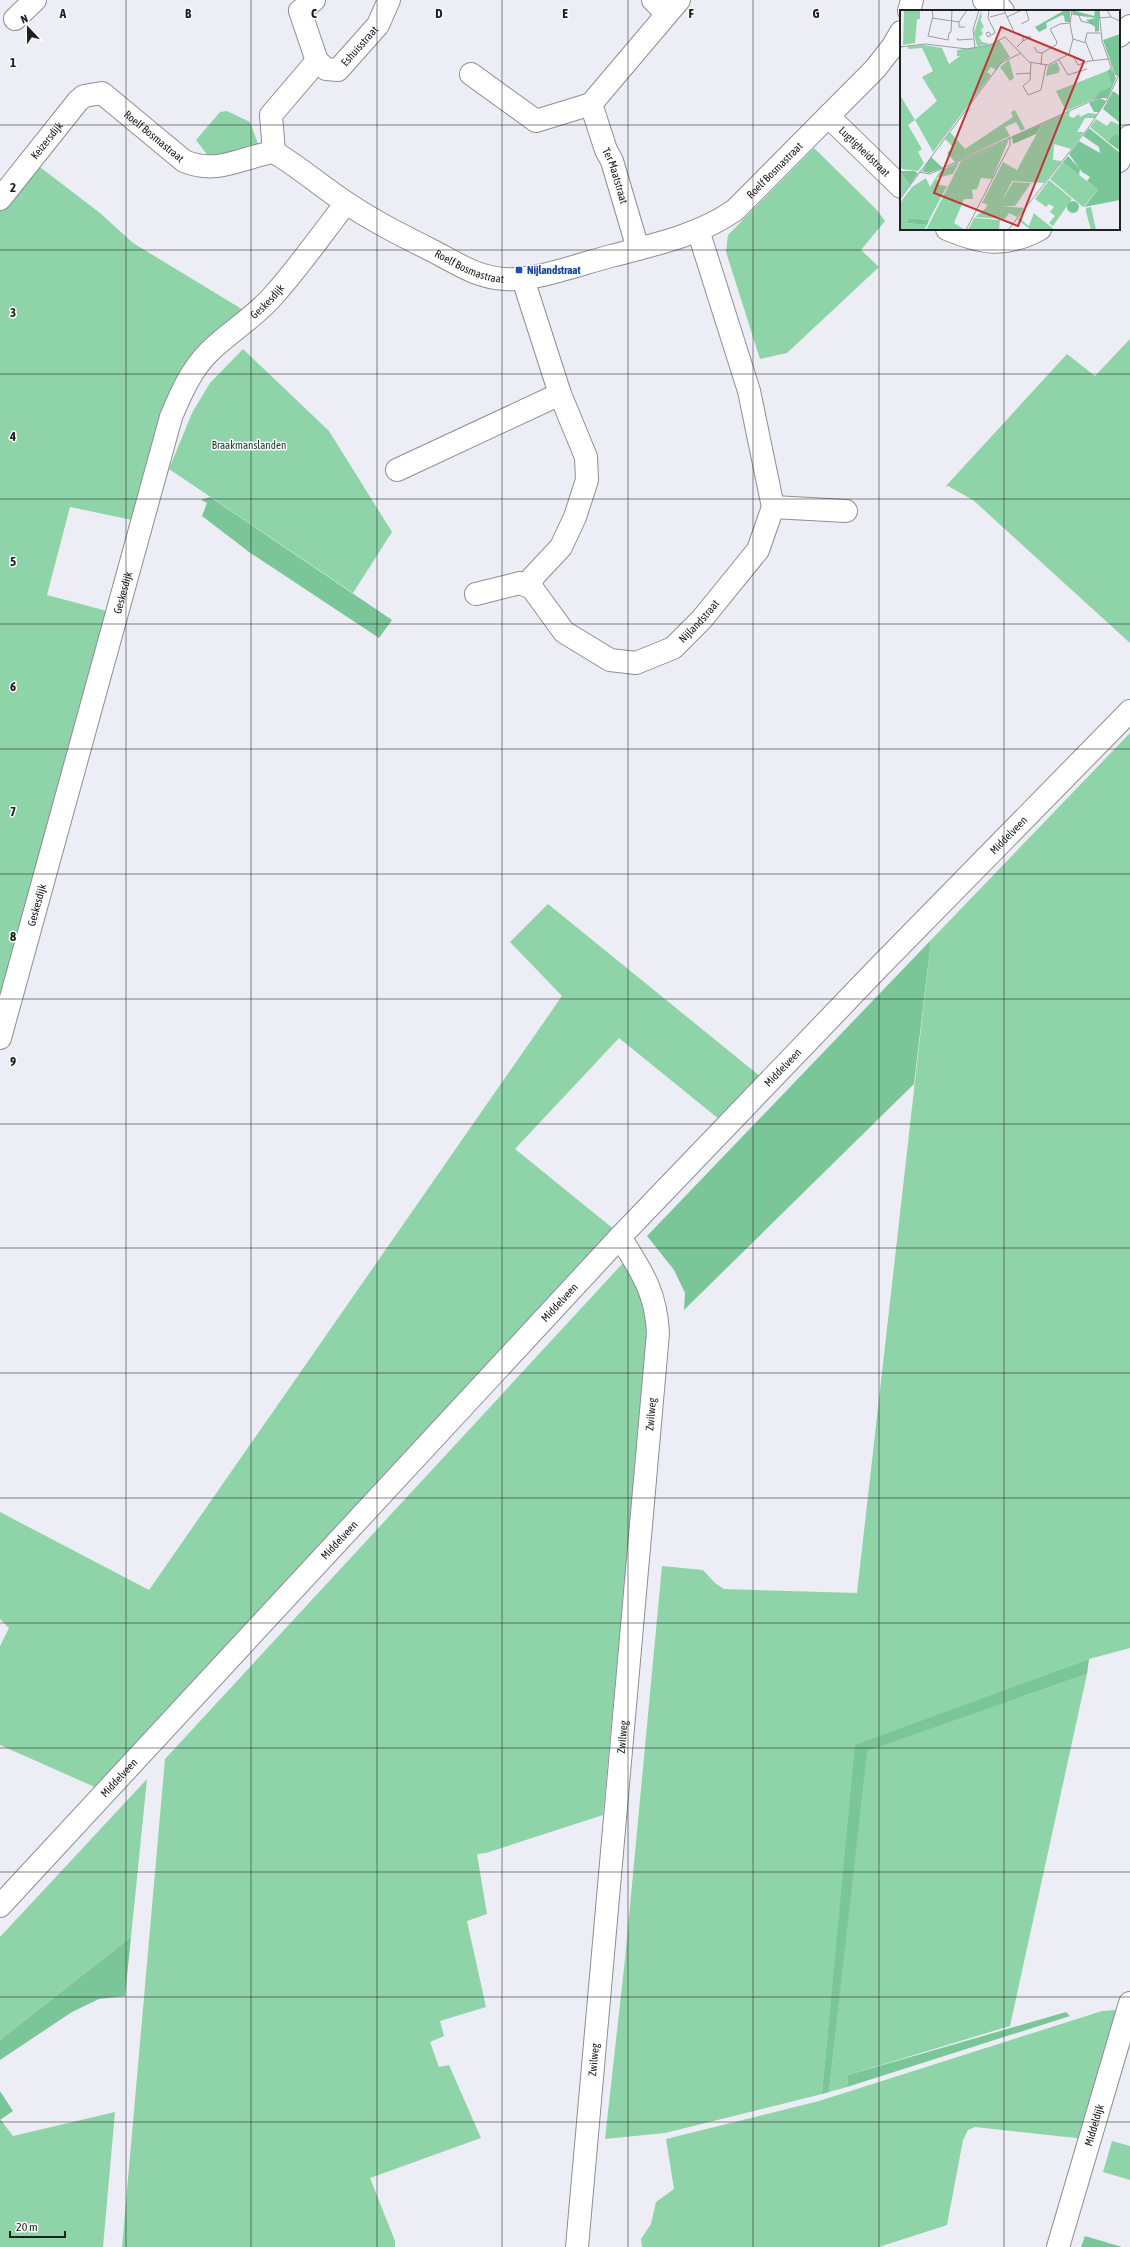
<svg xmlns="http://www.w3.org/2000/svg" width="1130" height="2247" font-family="'Asap Condensed',sans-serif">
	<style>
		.green { fill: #8ed4a8 }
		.forest { fill: #7bc698 }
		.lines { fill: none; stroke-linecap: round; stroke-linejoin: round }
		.minor-casing { stroke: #8e8f95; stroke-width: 24 }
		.minor { stroke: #fff; stroke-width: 22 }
		.grid { fill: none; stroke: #202023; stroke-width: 1; stroke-opacity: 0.55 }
		.transit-dot { fill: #1a4fb4; stroke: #fbfcfe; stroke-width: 1.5 }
		.labels { text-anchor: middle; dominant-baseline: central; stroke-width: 3; stroke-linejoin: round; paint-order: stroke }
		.street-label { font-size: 11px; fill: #202023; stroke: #fbfcfe }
		.transit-label { font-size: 11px; font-weight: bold; fill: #164399; stroke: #fbfcfe; text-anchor: start }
		.park-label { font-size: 11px; fill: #163724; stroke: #fbfcfe }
		.inset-road { fill: none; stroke: #9b9ca1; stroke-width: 1 }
		.view { fill: #c23431; fill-opacity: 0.15; stroke: #c23431; stroke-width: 2 }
		.inset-edge { fill: none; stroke: #202023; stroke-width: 2 }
		.grid-label { font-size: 13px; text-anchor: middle; font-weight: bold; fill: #202023; stroke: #fbfcfe; stroke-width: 3; stroke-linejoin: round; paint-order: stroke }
	</style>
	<rect width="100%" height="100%" fill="#edeef5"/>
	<g class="green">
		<path d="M227,111l23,11 8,22 -4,3 -43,13 -15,-20 24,-28z"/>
		<path d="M814,148l62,61 9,12 -24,29 18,17 -92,86 -27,6 -34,-107 2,-17z"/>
		<path d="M36,164l64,49 33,30 112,68 -41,34 -67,176 -67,-14 -23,88 60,16 -74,259 9,1 -42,157v-818z"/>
		<path d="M1130,339v304l-157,-143 -25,-14 -3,1 122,-133 28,22z"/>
		<path d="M243,349l86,82 63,101 -39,61 -184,-124 23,-56 18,-30z"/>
		<path d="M1130,733v915l-41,11 -233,86 -34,349 -157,39 -60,6 20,-180 37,-393 41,4 12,13 9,6 133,4 74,-653z"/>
		<path d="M548,904l213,173 -41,43 -101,-82 -104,111 100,81 -518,558 -97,-43v-99l9,-18 -9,-9v-107l149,78 413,-594 -52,-54z"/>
		<path d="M623,1263l20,26 5,38 -45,488 -117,38 -9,1 10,60 -20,7 19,86 -46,14 4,15 -14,6 9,25 10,-2 32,73 -111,40 25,63v6h-273l43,-488z"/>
		<path d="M1087,1674l-77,352 -162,49 -1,12 -18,5 37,-341z"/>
		<path d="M147,1779l-16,158 -131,103v-103z"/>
		<path d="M1116,2010l-31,129 -110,-12 -7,3 -5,10 -16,85 -68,22h-237l-1,-8 10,-15 5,-22 18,-13 -8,-50 153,-38 283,-90z"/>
		<path d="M115,2112l-12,135h-103v-128l13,17z"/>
		<path d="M1112,2141l18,5v34l-27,-8z"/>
	</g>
	<g class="forest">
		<path d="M210,497l182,123 -13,18 -130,-86 -47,-36 5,-13 -6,-3z"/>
		<path d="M71,736l7,3 -36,132 -9,-1z"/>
		<path d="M931,940l-17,144 -230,226 1,-17 -11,-23 -27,-34z"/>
		<path d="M1089,1659l-2,15 -220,77 -38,341 -7,2 33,-349z"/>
		<path d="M131,1937l-6,59 -26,3 -27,13 -72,48v-20z"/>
		<path d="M1066,2012l4,4 -223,71 1,-12z"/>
		<path d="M0,2091l13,20 -13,9z"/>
		<path d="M1085,2236l37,11h-41z"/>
	</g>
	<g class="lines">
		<g class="minor-casing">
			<g id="minor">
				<path id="s1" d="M314,0l-14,11 17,50 9,8 12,1 40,-45 11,-25"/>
				<path d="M653,0l14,14"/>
				<path d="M984,0l12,3 7,8"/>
				<path d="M909,11l3,-11"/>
				<path d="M15,19l20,-19"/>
				<path d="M1119,36l11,-10"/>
				<path d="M471,74l65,47 55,-17 88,-104"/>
				<path id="s2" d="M591,104l15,46 6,11 26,88"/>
				<path id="s3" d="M828,116l73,71"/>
				<path d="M274,152l-3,-37 46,-54"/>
				<path d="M1119,161l4,-15 7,-10"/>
				<path id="s4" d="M0,199l78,-98 6,-5 18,-3 82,68c34,14 55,-3 90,-9 25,15 47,34 71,50 28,19 58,34 88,49 23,12 45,27 72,28 31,2 75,-15 106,-23 42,-11 89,-21 124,-46l140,-141 18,-23 8,-14"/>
				<path d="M947,229c36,15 58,19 93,0"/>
				<path d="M523,279l37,115 26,63 1,23 -12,37 -14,30 -29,31v10"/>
				<path d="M397,470l163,-76"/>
				<path d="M773,507l73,4"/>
				<path id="s5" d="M476,594l44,-11 12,5 32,44 46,28 26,3 37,-15 29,-29 56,-69 15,-43 -24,-116 -51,-161"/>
				<path id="s6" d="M0,1038l171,-621c10,-24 20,-47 38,-65 20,-20 45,-34 64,-56 26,-29 49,-62 73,-93"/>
				<path id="s7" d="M0,1906l620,-669 259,-270 251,-256"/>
				<path id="s8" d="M577,2247l81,-914c-2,-42 -17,-62 -38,-96"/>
				<path id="s9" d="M1058,2247l72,-244"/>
			</g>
		</g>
		<use href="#minor" class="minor"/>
	</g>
	<path class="grid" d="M126,0v2247M251,0v2247M377,0v2247M502,0v2247M628,0v2247M753,0v2247M879,0v2247M1004,0v11M0,125h901M1119,125h11M1004,229v2018M0,250h1130M0,374h1130M0,499h1130M0,624h1130M0,749h1130M0,874h1130M0,999h1130M0,1124h1130M0,1248h1130M0,1373h1130M0,1498h1130M0,1623h1130M0,1748h1130M0,1872h1130M0,1997h1130M0,2122h1130"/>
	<rect class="transit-dot" x="515" y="266" width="8" height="8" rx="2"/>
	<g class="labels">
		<g class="street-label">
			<text stroke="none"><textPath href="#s1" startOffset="127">Eshuisstraat</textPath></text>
			<text stroke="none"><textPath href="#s4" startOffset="219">Roelf Bosmastraat</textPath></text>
			<text stroke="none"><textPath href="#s4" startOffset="75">Keizersdijk</textPath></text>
			<text stroke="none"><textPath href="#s3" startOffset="51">Lugtigheidstraat</textPath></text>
			<text stroke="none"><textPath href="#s4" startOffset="914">Roelf Bosmastraat</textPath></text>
			<text stroke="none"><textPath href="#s2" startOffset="76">Ter Maatstraat</textPath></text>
			<text stroke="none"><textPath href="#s4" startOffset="578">Roelf Bosmastraat</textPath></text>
			<text stroke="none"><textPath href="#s6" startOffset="797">Geskesdijk</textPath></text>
			<text stroke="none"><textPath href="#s6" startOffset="462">Geskesdijk</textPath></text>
			<text stroke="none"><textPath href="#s5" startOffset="270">Nijlandstraat</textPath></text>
			<text stroke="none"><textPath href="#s7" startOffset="1471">Middelveen</textPath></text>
			<text stroke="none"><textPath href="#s6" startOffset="138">Geskesdijk</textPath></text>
			<text stroke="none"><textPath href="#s7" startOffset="1147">Middelveen</textPath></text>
			<text stroke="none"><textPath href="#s7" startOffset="823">Middelveen</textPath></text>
			<text stroke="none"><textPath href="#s8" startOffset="836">Zwilweg</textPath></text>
			<text stroke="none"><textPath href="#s7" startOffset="499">Middelveen</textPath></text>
			<text stroke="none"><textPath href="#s8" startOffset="512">Zwilweg</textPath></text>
			<text stroke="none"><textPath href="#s7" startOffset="175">Middelveen</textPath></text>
			<text stroke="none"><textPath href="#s8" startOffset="188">Zwilweg</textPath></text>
			<text stroke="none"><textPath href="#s9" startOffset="127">Middeldijk</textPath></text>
		</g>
		<g class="transit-label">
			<text x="527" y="270">Nijlandstraat</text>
		</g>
		<g class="park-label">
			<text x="249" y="445">Braakmanslanden</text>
		</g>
	</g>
	<g transform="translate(900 10)">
		<rect width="220" height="220" fill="#edeef5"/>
		<path d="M4,0h16v9h-3l-2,24 -12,2zM81,1l1,7 -2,1 4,8 -3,2 2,5 -4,3 3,5 9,2 -14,2 -3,-13zM99,30l11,17 -7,4 -7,9 -5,-3 -4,5 4,3 -58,77 -18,-32 -7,5 14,24 -4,3 6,11 -6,8 -16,-2 -2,-4v-70l15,25 22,-19 -15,-24 11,-6 -11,-23 -13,1 -2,-3 17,-1 18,3 7,16 11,-8h-3v-6l33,-5zM109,50l5,18 -4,3 -10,-14zM157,52l3,8 -2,3 -12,3 2,-10zM207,61l6,15 -14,6 -5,7 -28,12 -10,-20zM115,100l10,19 -4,2 -5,-9 -11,5 5,9 -55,26 -8,-9 6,-6 -8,-8 5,-7 15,17 48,-32 -2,-5zM170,101l-1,5 4,2 6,-4 1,3 8,-4 9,1 -2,4h-10l-8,14h7l-13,17 -17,-5 -1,16 9,1 -18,22 -32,-2 -10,20 11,-19 18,1 -16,23h-14l23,2 -7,9 -8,-4 -4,6 -30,-2 11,-9 1,-4 -5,-1 21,-41 14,8 25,-46zM196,109l11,7 4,-5 9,4v12l-5,-4 -7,9 -18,-15zM109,129l-17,40 -11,-1 -4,11 -5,1 1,9h-9l-10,24 11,7h-39l35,-69zM59,152l-6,12 -16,4 2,7 8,1 -18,34 -20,-2 -3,5 21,2 -3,5h-24v-27l12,-16 14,-9 4,9 10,-16zM163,152l35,28 -15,17 -33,-28zM0,161l10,14 -10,13zM149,170l23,19 -19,27 -4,-3 6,-7 -5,-4 4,-5 -5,-3 -3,3 -11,-8zM191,197l5,23h-5l-5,-18v-4zM134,203l2,2 19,15h-24l-13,-10 1,-2 10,8zM74,208l26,2 -1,10h-31z" fill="#8ed4a8"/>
		<path d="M165,0h5v12h-5l-1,-6 -2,-1 -16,8 1,5 -8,4 -4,-5zM172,0l22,6 1,-6h4v21l-4,1v-5l-9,-7 10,-2 -16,-2 -7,-2zM220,24v39l-2,3 -3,-1 -12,-35zM209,56l7,12 -8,19 -14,2 5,-7 13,-6 -5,-15 3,-2zM213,81l7,5v27l-17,-14zM200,88l6,3 -7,11h-5l-5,-9zM142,114l-6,10 -23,10 -1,-7zM189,118l31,25v47l-36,7 14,-17 -11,-9 3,-4 -8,-5 -13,-18 10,-13 21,12 -1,-6 -16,-11zM215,123l5,4v14l-12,-9zM168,146l12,13 -1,6 -16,-13zM31,147l12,11 -14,5 -7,-2zM0,161h14l4,2 -8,12zM167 197a6 6 0 1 1 12 0a6 6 0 1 1-12 0ZM9,208l20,2 -2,5 -21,-2z" fill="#7bc698"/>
		<path class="inset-road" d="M32,0l1,6 -5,20 20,4 1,-7 2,-1 1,-22M89,0l-1,8 7,14 -1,2 -3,1 -3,2 -2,-4 3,-1 2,3M104,0l10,22M199,0l3,31 12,34M207,0l4,7 9,4M171,4l8,1 2,6 12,3M90,7l15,-4M107,7l15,-7M32,8l27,4M199,8l12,-1M121,14l8,-4 -3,-10M65,17h-6v-5l8,-12M57,28l1,2 15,-1M173,29l13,4 7,17M185,32l2,-9h13M0,37l25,-3 42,5 23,-4 15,-8 24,25 19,3 21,-11 4,-15 -3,-15 2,-14M75,37l-2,-17 6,-20M117,37l6,-6v-4h8l-8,4M134,37l3,5 5,1 14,-8 1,-3 -7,-13 10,-5 10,-1M169,44l5,3 4,8 11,-4 20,-2M159,50l9,15 19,-6M141,55l1,-12M116,64l15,-1M123,76l5,9 13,-5 5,-25M123,76l7,-6 1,-17M19,162l11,2 170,-77 8,1M0,189l101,-136 20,-10M66,220l44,-85v-8M108,220l81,-103 19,-29 12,-25"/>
		<path class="view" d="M101,17l83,34 -66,165 -84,-33z"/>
		<rect width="220" height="220" class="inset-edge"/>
	</g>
	<g class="grid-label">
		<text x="63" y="18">A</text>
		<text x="188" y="18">B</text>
		<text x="314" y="18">C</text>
		<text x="439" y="18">D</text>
		<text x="565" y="18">E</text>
		<text x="691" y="18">F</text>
		<text x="816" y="18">G</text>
		<text x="13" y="67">1</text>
		<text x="13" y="192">2</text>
		<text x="13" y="317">3</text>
		<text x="13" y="441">4</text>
		<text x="13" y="566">5</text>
		<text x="13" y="691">6</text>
		<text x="13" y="816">7</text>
		<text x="13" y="941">8</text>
		<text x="13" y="1066">9</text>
	</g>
	<g transform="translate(28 28) rotate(338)" stroke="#fbfcfe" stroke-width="3" paint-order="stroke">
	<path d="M0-3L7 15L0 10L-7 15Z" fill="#202023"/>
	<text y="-6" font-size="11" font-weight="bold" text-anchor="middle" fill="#202023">N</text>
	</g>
	<path d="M10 2231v6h55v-6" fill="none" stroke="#202023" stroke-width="2"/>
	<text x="16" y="2231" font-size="12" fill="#202023" stroke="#fbfcfe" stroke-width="3" paint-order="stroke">20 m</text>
</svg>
